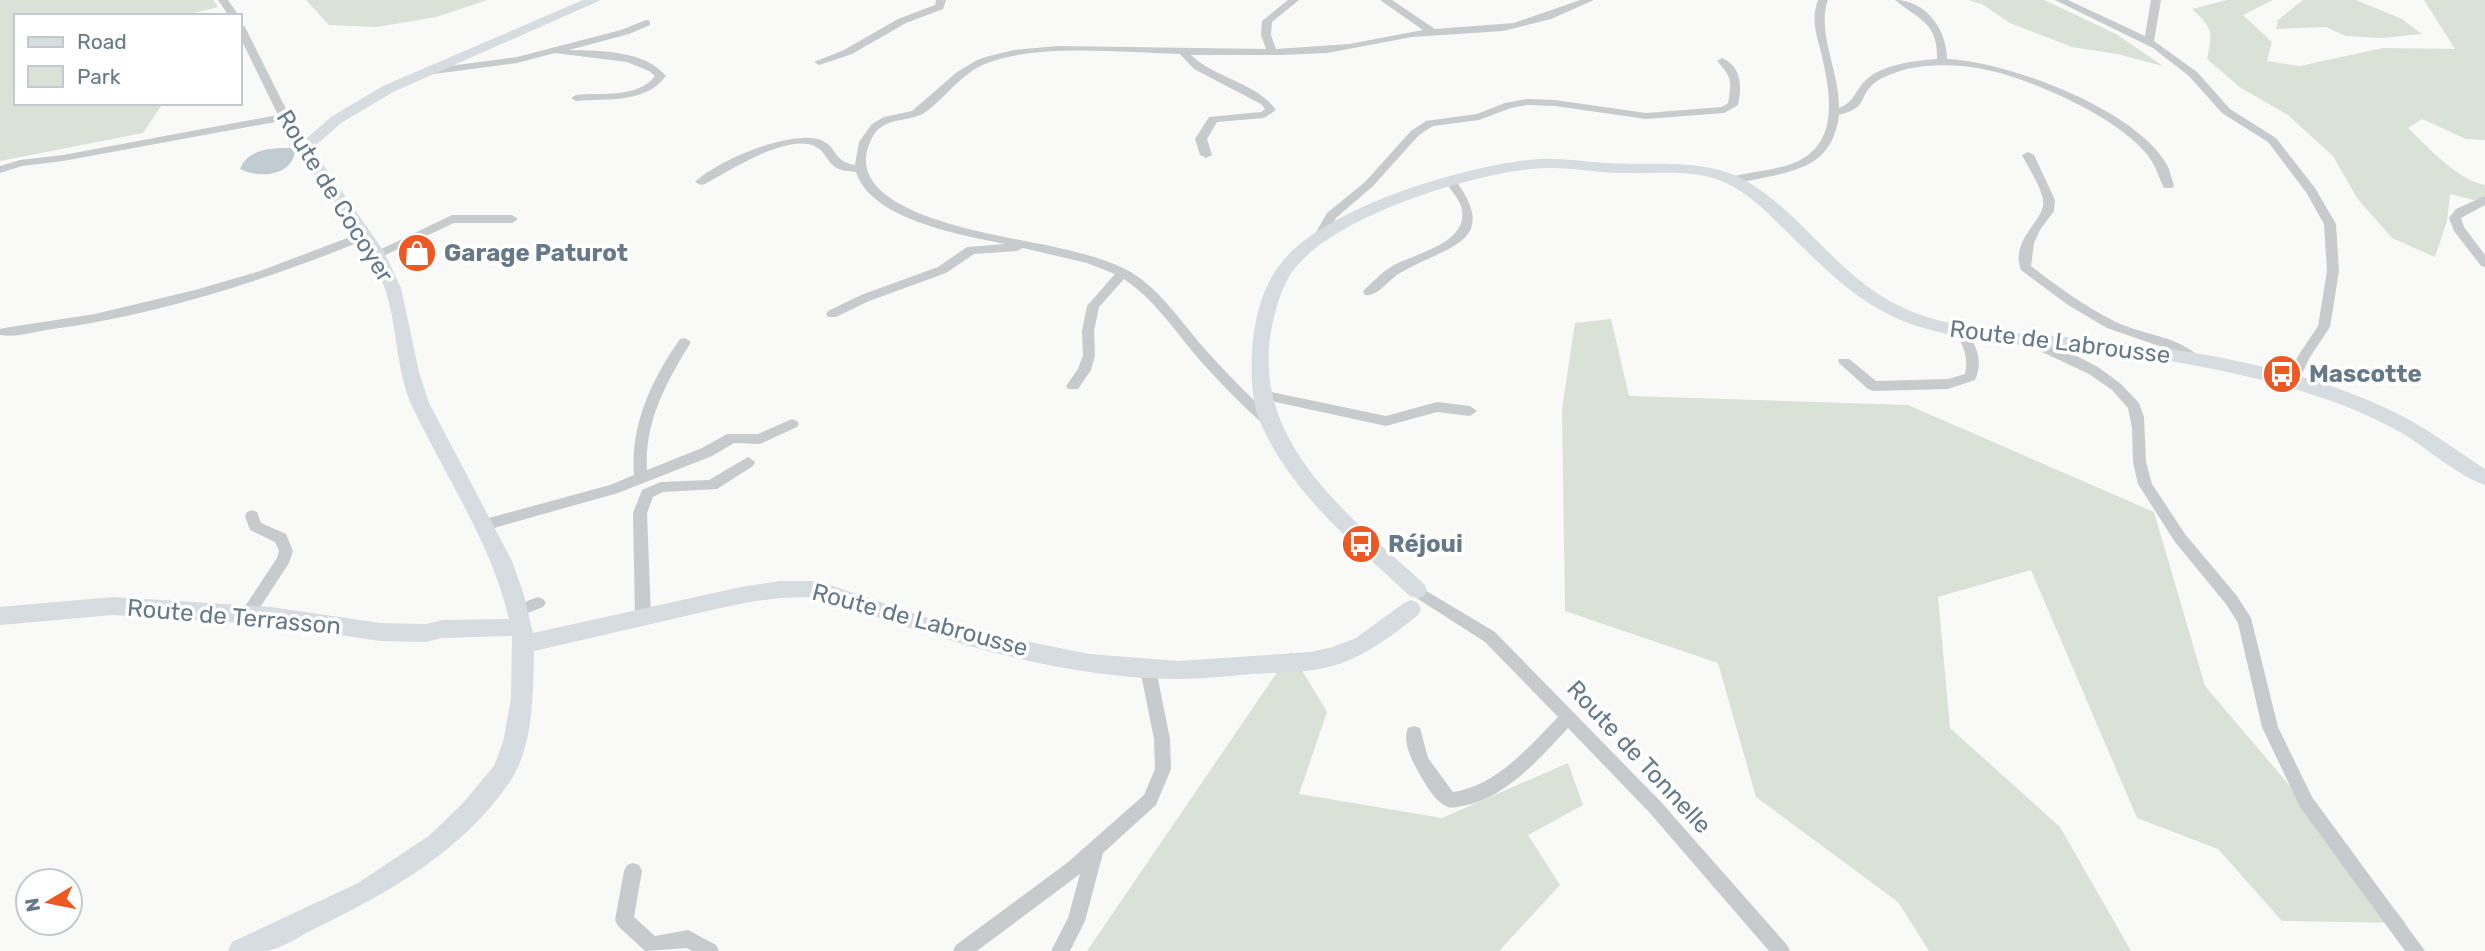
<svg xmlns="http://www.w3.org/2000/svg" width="2485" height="951" font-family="Rubik,sans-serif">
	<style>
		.green { fill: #dae1d7 }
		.water { fill: #c1cbd0 }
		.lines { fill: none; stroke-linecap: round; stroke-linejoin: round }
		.street { fill: #c7cbce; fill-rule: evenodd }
		.secondary { fill: #d6dce0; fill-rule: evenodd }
		.labels { text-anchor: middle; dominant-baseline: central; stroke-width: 7; stroke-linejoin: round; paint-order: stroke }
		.street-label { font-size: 24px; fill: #667989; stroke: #fff }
		.poi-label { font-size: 24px; font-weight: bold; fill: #667989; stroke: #fff; text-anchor: start }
	</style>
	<rect width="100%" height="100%" fill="#f9f9f7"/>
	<g class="green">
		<path d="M0,0h213l5,7 -36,9h-166v87h147l-20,30 -143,28z"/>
		<path d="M306,0h181l-51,17 -59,10 -48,-2z"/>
		<path d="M1968,0h76l72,34 47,32 -46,-12 -45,-7 -62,-24 -28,-19z"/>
		<path d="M2227,0h46l-30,15 29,27 -5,19 33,5 83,-18 72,1 -31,-49h61v140l-19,-1 -44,-20 -14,9c21,20 48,51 77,57v18l-35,-9 -3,27 -12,36 -43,-19 -35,-40 -24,-42 -45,-41 -47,-27 -34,-29c6,-28 6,-30 -15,-50z"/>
		<path d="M2303,0h53l46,19 20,15 -40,4 -36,-2 -20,-9 -50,2 2,-9z"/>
		<path d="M1611,319l18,77 279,9 246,107 51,174 201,237 -124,-2 -64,-72 -81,-31 -106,-248 -93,27 12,131 110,99 71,124h-202l-31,-49 -142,-105 -38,-134 -153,-52 -3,-202 13,-86z"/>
		<path d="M1291,652l36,60 -28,82 143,24 126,-55 15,42 -55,30 32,50 -61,66h-412z"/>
	</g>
	<path class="water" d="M292,148l3,5c-6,24 -36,25 -55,16 8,-21 33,-21 52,-21z"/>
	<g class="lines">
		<g class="street">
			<path d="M218,0h10l11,16h-10z"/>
			<path d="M936,0h10l-3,9 -37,14 -54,31 -33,11 -5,-3 30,-12 54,-31 37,-14z"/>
			<path d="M1288,0h11l-27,22 -1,13 5,14 73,-5 74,-14 -43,-30h12l43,29 79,-6 66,-23h14l-43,19 -48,12 -91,6 -85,16 -46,2h-90c24,23 66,28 85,55l-12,8 -47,4 -10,17 5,16 -6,3 -6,-3 -5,-16 14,-22 52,-5 4,-3 -4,-5 -67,-35 -14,-15c-57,-1 -156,-13 -205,15 -18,11 -31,29 -48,42 -16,12 -39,5 -52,22 -5,7 -8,16 -9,24 -5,63 149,80 193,91 22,5 46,11 66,21 33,17 54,50 78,78 22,25 46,49 71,72l2,3 -2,3h-10c-25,-23 -50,-48 -72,-74 -21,-26 -40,-53 -68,-72l-25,28 -5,24 1,24 -4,15 -13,19h-10l-2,-3 12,-17 5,-14 -1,-24 5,-25 28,-32 -28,-11 -64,-15 -6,3 -43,3 -28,19 -77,28 -33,16h-8l-2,-3 2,-3 33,-16 77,-28 29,-20 38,-3c-43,-9 -134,-24 -149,-72 -7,-1 -16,-1 -21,-5 -8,-5 -10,-16 -19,-20 -27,-15 -87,24 -111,37l-4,1 -6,-3c22,-21 96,-53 126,-42 17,7 11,21 34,25l4,-23 13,-18 12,-7 28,-6 45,-39 20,-12 12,-4 25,-6 44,-4 208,3 -5,-14 1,-14z"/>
			<path d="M1818,0h10c-12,31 12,73 11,108 16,-6 16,-18 27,-28 17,-16 48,-19 71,-21 1,-37 -18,-39 -42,-59 31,0 52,30 52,59 60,2 190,51 220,106 3,6 5,14 7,21l-2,2h-8c-7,-14 -8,-24 -20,-37 -31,-36 -120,-76 -167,-83 -26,-4 -55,-4 -80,4 -8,3 -17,6 -24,12 -16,16 -5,23 -34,31 -6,47 -36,55 -77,63 -10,2 -22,5 -32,3v-4c19,-5 39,-6 58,-12 53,-17 43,-69 33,-113 -5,-19 -10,-33 -3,-52z"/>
			<path d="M2055,0h13l77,36 6,-36h10l-7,41 43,31 33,37 46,29 39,50 21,36 3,47 -9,56 -20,30 -14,29h-10l-2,-3 14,-27 20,-30 9,-55 -3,-47 -18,-32 -38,-50 -46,-29 -33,-37 -36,-28z"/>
			<path d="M646,20l4,1v4l-21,9 -60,16c32,1 75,0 97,26 -21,28 -58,22 -90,25l-5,-3 5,-3c26,-3 61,4 79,-19l-6,-5 -22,-9 -72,-9 -38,10 -91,12 -5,-3 5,-3 91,-12 104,-27z"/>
			<path d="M240,24l5,3 56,112 11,3v4l-19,-3 -12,-22 -218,40 -41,5 -22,7v-7l20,-6 43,-5 215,-40 -38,-78z"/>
			<path d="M1722,58c20,9 20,28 16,47l-14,8 -78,6 -91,-13 -28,-1 -16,3 -32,12 -46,6 -14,9 -46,51 -37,32 -13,23h-8l-2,-3 14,-25 38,-31 46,-51 15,-10 51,-7 28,-11 22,-4 28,1 91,13 76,-6 6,-4c4,-21 4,-26 -11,-42z"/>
			<path d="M2028,152l6,3 21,45 -1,11 -14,19 -6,13 -3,23c26,20 53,40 83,55 27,14 69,15 89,40l-1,3h-10l-27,-16 -58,-20 -39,-23 -47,-35c-12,-31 26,-51 22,-70 -2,-13 -15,-33 -21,-45z"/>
			<path d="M1452,180l4,1c46,63 -13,66 -56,92 -11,6 -22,24 -35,22l-2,-3 2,-3c9,-8 18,-18 29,-24 23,-12 78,-23 67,-59 -3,-8 -10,-16 -15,-23z"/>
			<path d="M2485,196v9l-24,13 3,9 21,28v12l-4,-1 -27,-35 -5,-13 7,-9z"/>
			<path d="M452,215h60l6,4 -6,4h-58l-73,34 -4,1 -6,-4z"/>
			<path d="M363,232l4,1v6c-101,41 -206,75 -314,90 -16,2 -37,9 -53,6v-6l4,-1 91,-14 100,-24 65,-19z"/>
			<path d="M1962,328l4,1c10,17 18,32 9,51l-27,9 -75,2 -5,-2 -30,-27 1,-3h10l27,22 72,-2 17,-5c4,-16 -2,-28 -9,-42z"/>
			<path d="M2030,337l43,17 25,13 23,17 18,19 5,14 2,45 6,22 33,50 52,62 14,22 27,109 34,70 113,154h-20l-105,-144 -38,-80 -24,-104 -12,-19 -51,-62 -37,-58 -5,-22 -1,-34 -4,-20 -16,-18 -23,-16 -64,-30 -1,-3 1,-3z"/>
			<path d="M685,338l6,4c-24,39 -47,80 -44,128l55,-22 25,-14h31l34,-15 5,2 2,3 -2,3 -37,17 -26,-1 -22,13 -94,37 -135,38 -5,-2 -2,-4 2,-4 132,-36 24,-10c-4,-50 18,-96 46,-136z"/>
			<path d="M1262,390l124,26 51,-14 33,4 7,5 -7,5 -33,-4 -51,14 -129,-28 -2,-3z"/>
			<path d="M748,457l7,5 -2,4 -36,23 -54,3 -10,5 -6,16 4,104 -3,4 -5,2 -5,-2 -3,-4 -2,-104 9,-23 19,-8 48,-2z"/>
			<path d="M252,510l5,2 4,11 25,11 7,17 -4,12 -36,55 -5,2 -5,-2 -3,-4 37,-56 2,-7 -4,-9 -25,-12 -5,-14 2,-4z"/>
			<path d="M1423,589l72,43 166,170 126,143 3,6h-21l-120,-139 -81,-84c-28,30 -63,71 -106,78 -6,1 -11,3 -16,0 -11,-5 -21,-22 -27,-33 -7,-12 -17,-31 -11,-45l6,-2 6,2 8,30 25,34c43,-6 76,-45 105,-75l-73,-75 -67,-43 -3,-4 3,-4z"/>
			<path d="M538,597l5,2 3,4 -3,4 -26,10 -5,-2 -3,-4 3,-4z"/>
			<path d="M1148,662l6,2 2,5 14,70 1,30 -15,36 -53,48 -18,68 -15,30h-19l17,-33 12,-44 -103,77h-24l3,-6 111,-82 77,-68 11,-26 -1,-30 -14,-70 2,-5z"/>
			<path d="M633,863l6,2 3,6 -8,46 21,19 33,-6 28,15 3,6h-27l-5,-3 -42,3 -27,-25 -3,-6 9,-49 3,-6z"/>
		</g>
		<g class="secondary">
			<path d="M583,0h18l-208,92 -52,31 -25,22 1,11 66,94 18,38 18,84 10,31 83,158 11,31 10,41 208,-46 40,-6h30l10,1 110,37 44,12 114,23 89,7 133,-9 22,-5 23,-9 48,-35 7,-3 7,3 3,6 -3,6c-24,19 -47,37 -76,48 -28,10 -60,9 -90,11 -24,2 -49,5 -74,5 -123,-1 -242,-41 -357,-81 -50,-4 -97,9 -144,20 -48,11 -95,22 -143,33 -1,41 0,93 -23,129 -47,71 -123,113 -197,149 -14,7 -33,20 -48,22 -12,0 -25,0 -38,0l4,-9 126,-59 72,-48 33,-32 31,-37 9,-24 8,-43 1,-63 -70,2 -16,4 -46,-1 -109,-16 -158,-10 -113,10v-18l113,-10 158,10 109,16 46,1 16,-4 67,-1c-18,-77 -64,-143 -97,-213 -17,-38 -14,-81 -28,-120 -18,-47 -54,-89 -83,-130l-1,-12 31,-27 52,-31z"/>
			<path d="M1539,159c23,-1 46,3 69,4 45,3 99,-6 140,19 67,41 96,109 179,135 62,19 129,17 193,25 94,12 195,30 280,73 30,15 57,36 85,54v16c-31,-11 -57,-37 -85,-53 -44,-25 -94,-41 -142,-53 -54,-13 -110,-23 -166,-28 -58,-6 -118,-7 -175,-25 -56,-18 -92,-57 -134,-98 -17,-17 -36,-36 -59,-46 -30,-13 -68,-8 -100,-9 -31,0 -62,-8 -93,-4 -66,7 -194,47 -236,99 -9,11 -14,25 -18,38 -39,127 65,203 147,278l3,6 -3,6 -7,2 -7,-2c-55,-51 -118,-102 -149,-172 -10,-23 -10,-49 -9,-73 2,-31 10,-65 30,-89 45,-56 188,-98 257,-103z"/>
		</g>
	</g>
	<defs>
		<g id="shop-disc" transform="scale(2.0125)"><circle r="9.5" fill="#ed5823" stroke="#fff"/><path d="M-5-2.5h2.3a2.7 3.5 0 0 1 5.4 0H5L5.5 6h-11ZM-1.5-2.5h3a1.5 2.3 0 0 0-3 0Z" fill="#fff"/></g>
		<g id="bus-disc" transform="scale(2.0125)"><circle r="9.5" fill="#ed5823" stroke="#fff"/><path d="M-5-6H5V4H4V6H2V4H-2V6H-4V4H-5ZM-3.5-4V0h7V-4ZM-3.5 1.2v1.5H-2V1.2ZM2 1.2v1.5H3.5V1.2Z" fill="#fff"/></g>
	</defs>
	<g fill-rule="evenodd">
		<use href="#shop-disc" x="417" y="253"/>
		<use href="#bus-disc" x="2282" y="374"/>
		<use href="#bus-disc" x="1361" y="544"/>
	</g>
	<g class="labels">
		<g class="street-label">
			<text transform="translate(335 196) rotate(58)">Route de Cocoyer</text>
			<text transform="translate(2060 342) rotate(7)">Route de Labrousse</text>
			<text transform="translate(234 617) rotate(5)">Route de Terrasson</text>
			<text transform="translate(920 620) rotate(15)">Route de Labrousse</text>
			<text transform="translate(1639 757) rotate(47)">Route de Tonnelle</text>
		</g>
		<g class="poi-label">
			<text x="444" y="253">Garage Paturot</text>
			<text x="2309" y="374">Mascotte</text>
			<text x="1388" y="544">Réjoui</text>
		</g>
	</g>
	<rect x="14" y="14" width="228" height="91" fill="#ffffff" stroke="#c2c9d0" stroke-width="2"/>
	<rect x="28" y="37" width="35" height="10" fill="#d6dce0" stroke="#c2c9d0" stroke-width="2"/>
	<text x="77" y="49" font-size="21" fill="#667989">Road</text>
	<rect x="28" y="66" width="35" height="21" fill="#dae1d7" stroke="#c2c9d0" stroke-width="2"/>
	<text x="77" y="84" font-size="21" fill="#667989">Park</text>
	<g transform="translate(49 902) rotate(260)"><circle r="33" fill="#ffffff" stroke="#c2c9d0" stroke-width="2"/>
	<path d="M0-5L12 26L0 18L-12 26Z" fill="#ed5823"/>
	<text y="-10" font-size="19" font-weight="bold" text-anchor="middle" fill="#667989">N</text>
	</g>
</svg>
